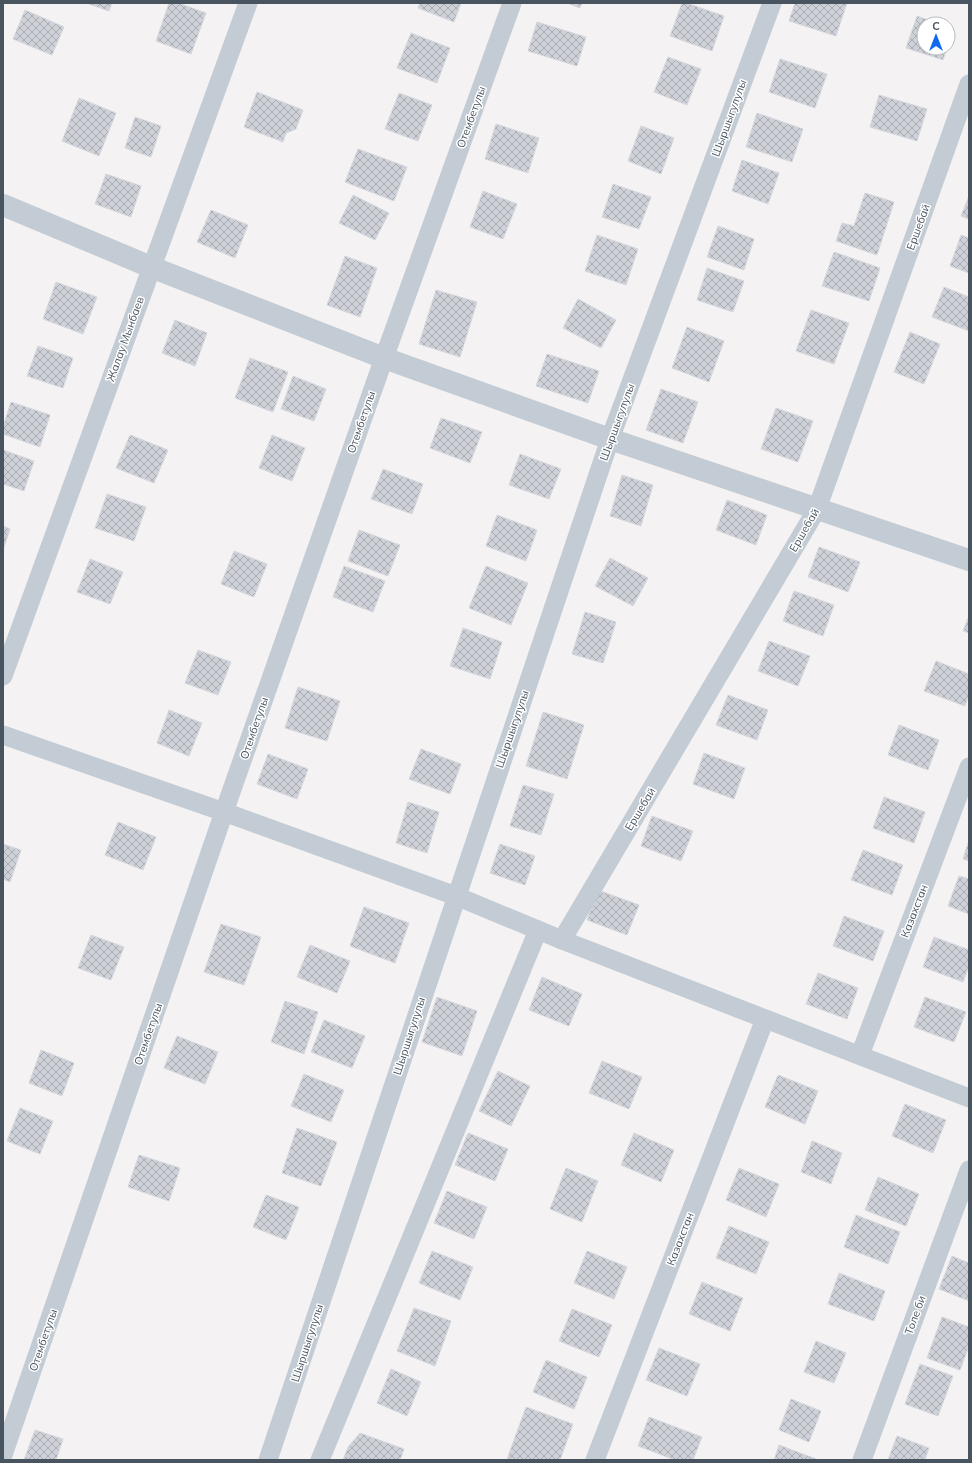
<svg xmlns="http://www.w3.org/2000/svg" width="972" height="1463" font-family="Mulish,sans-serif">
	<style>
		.building { fill: url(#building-cross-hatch); stroke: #d6d8de }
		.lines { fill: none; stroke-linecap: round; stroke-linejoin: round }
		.minor { stroke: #c3ccd4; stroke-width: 19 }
		.tertiary { stroke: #c3ccd4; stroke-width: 22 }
		.labels { text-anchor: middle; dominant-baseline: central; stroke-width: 3; stroke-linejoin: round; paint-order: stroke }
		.street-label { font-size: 11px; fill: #495461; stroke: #fff }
	</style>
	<defs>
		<pattern id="building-cross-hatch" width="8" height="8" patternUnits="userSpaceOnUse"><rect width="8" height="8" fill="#ced1d7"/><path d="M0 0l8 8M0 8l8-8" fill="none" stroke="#a9acb2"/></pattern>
	</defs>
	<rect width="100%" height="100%" fill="#f4f2f2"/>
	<g class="building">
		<path d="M86,3h26l-3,8z"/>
		<path d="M169,3h9l28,10 -15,41 -35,-13z"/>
		<path d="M420,3h41l-7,19 -36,-14z"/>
		<path d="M567,3h15l-2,5z"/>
		<path d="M682,3h4l38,13 -12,35 -42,-15z"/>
		<path d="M795,3h52l-11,33 -47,-15z"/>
		<path d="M25,10l39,17 -12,28 -39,-16z"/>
		<path d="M917,16l22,8h-15v24h23l-4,12 -37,-12z"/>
		<path d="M537,22l49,15 -9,29 -49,-15z"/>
		<path d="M948,27l5,2 -5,15z"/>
		<path d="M411,33l39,15 -13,35 -40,-15z"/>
		<path d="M668,57l33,12 -14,36 -33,-13z"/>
		<path d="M780,59l47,15 -12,34 -46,-16z"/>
		<path d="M257,92l46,18 -7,19 -10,4 -3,9 -39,-15z"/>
		<path d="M399,93l33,12 -14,36 -33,-12z"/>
		<path d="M879,95l48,14 -10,32 -47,-14z"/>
		<path d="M79,98l37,15 -17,43 -37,-15z"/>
		<path d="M757,113l46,16 -11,33 -46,-15z"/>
		<path d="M135,117l26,9 -10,31 -26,-9z"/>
		<path d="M496,124l43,14 -11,35 -43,-14z"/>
		<path d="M641,126l33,12 -13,36 -33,-13z"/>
		<path d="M358,149l49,18 -13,34 -49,-19z"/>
		<path d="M742,160l37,13 -11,31 -36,-13z"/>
		<path d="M106,174l35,12 -10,31 -36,-13z"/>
		<path d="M613,184l38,13 -12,32 -37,-12z"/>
		<path d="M483,191l34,13 -14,35 -33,-12z"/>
		<path d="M865,193l29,9 -17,53 -41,-14 6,-18 12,3z"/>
		<path d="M353,195l36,18 -14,27 -36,-17z"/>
		<path d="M969,196v23l-8,-3z"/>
		<path d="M211,210l37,15 -13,33 -38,-16z"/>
		<path d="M718,226l36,13 -10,31 -37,-13z"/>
		<path d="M597,235l41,14 -12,36 -41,-14z"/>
		<path d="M961,235l8,3v35l-19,-7z"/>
		<path d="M834,252l46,16 -11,33 -47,-15z"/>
		<path d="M345,256l32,12 -17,49 -33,-12z"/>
		<path d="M707,268l37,13 -11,31 -36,-12z"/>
		<path d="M56,282l41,15 -14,37 -40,-15z"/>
		<path d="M944,287l25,10v34l-37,-14z"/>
		<path d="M436,290l41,12 -17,55 -41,-13z"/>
		<path d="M578,299l38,21 -15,28 -38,-20z"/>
		<path d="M811,310l38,13 -15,41 -38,-13z"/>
		<path d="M175,320l32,13 -12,33 -33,-13z"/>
		<path d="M687,327l37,14 -15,41 -37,-14z"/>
		<path d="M910,332l30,12 -16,40 -30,-12z"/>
		<path d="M38,346l35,12 -10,30 -36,-12z"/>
		<path d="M547,354l52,17 -11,32 -52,-17z"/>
		<path d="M250,358l38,14 -15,40 -38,-14z"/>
		<path d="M293,376l33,13 -12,32 -33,-12z"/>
		<path d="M661,389l37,13 -15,41 -37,-13z"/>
		<path d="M11,402l39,13 -10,32 -37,-13v-7z"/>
		<path d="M776,408l37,13 -15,41 -37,-13z"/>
		<path d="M441,418l41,14 -12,31 -40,-15z"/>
		<path d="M130,435l38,15 -14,33 -38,-15z"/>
		<path d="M272,435l33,13 -13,33 -33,-13z"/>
		<path d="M3,450l31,11 -10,30 -21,-7z"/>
		<path d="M520,454l41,15 -12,30 -40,-14z"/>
		<path d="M383,469l40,15 -11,30 -41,-15z"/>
		<path d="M622,475l31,10 -12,41 -31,-10z"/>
		<path d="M107,494l39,13 -12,34 -39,-13z"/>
		<path d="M727,500l40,15 -11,30 -40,-15z"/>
		<path d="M497,515l40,15 -11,31 -40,-15z"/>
		<path d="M3,526l7,3 -7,21z"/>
		<path d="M359,530l41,15 -12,31 -40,-15z"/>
		<path d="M819,547l41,15 -12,30 -40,-15z"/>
		<path d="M234,551l33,13 -13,33 -33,-13z"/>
		<path d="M610,558l38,20 -15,28 -38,-20z"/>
		<path d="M90,559l33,13 -13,32 -33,-12z"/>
		<path d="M344,566l41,15 -12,31 -40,-15z"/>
		<path d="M486,566l42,17 -17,42 -42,-17z"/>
		<path d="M794,591l40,14 -11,31 -40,-15z"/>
		<path d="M585,612l31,10 -13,41 -31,-9z"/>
		<path d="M969,616v17l-6,-2z"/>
		<path d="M463,628l39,14 -12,37 -40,-13z"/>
		<path d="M769,641l41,15 -12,30 -40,-15z"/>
		<path d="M198,650l33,12 -13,33 -33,-12z"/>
		<path d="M936,661l33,13v21l-4,11 -41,-15z"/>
		<path d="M298,687l42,14 -13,40 -42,-13z"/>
		<path d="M728,695l40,15 -11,30 -41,-15z"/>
		<path d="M169,710l33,13 -13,33 -32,-13z"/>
		<path d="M543,712l41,13 -17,54 -41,-13z"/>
		<path d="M899,725l40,15 -11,30 -40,-15z"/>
		<path d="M421,749l40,15 -11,30 -41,-15z"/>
		<path d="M704,753l41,15 -11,31 -41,-15z"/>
		<path d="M268,754l40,15 -11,30 -40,-15z"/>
		<path d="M523,785l31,9 -13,41 -31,-9z"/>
		<path d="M884,797l41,15 -11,31 -41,-15z"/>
		<path d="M408,802l31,10 -12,41 -31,-10z"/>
		<path d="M652,816l41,15 -12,30 -40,-15z"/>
		<path d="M118,822l38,15 -13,33 -38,-15z"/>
		<path d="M969,840v21l-6,-2z"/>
		<path d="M3,844l18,6 -11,32 -7,-3z"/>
		<path d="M500,844l35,12 -10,29 -35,-12z"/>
		<path d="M863,850l40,15 -11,30 -41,-15z"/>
		<path d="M959,876l10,3v35l-21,-8z"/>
		<path d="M598,890l41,15 -12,30 -40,-15z"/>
		<path d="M364,907l45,16 -14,40 -45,-17z"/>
		<path d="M844,916l40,15 -11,30 -40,-15z"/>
		<path d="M221,924l40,13 -17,48 -40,-13z"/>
		<path d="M91,935l33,12 -13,33 -33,-12z"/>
		<path d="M934,937l35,13v16l-6,16 -40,-15z"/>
		<path d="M310,945l40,16 -13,32 -40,-16z"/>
		<path d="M818,973l40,15 -11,31 -41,-15z"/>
		<path d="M542,977l40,17 -13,32 -40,-16z"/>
		<path d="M437,997l40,14 -15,45 -40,-14z"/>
		<path d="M925,997l41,15 -12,30 -40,-15z"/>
		<path d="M285,1001l33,11 -14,42 -33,-12z"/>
		<path d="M324,1020l41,16 -13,32 -41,-16z"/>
		<path d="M177,1036l41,16 -13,32 -41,-16z"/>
		<path d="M41,1050l33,13 -12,33 -33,-13z"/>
		<path d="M602,1061l40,16 -13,32 -40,-16z"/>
		<path d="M498,1071l32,15 -19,40 -32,-15z"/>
		<path d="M304,1074l40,16 -13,32 -40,-16z"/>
		<path d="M778,1075l40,16 -13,33 -40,-17z"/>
		<path d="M905,1104l41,16 -13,33 -41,-17z"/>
		<path d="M20,1108l33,13 -13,33 -33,-13z"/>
		<path d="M297,1128l40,14 -16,44 -39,-13z"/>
		<path d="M468,1133l40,16 -13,32 -40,-16z"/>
		<path d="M634,1133l40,17 -13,32 -40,-17z"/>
		<path d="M812,1141l30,12 -11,31 -30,-12z"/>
		<path d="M139,1155l41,13 -11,33 -41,-14z"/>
		<path d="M566,1168l32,13 -16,41 -32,-13z"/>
		<path d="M739,1168l40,16 -13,33 -40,-17z"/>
		<path d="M878,1177l41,17 -13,32 -41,-16z"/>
		<path d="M447,1191l40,16 -13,32 -40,-16z"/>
		<path d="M266,1195l33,12 -13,33 -33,-13z"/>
		<path d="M856,1215l44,17 -12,32 -44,-17z"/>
		<path d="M729,1226l40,16 -13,32 -40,-16z"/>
		<path d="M432,1251l41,16 -13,33 -41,-17z"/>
		<path d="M587,1251l40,16 -13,32 -40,-16z"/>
		<path d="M952,1256l17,7v38l-30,-12z"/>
		<path d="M839,1273l46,18 -11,30 -46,-17z"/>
		<path d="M702,1282l41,16 -13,33 -41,-17z"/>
		<path d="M414,1308l37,13 -16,45 -38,-15z"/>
		<path d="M572,1309l40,16 -13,32 -40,-16z"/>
		<path d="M942,1317l27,10v19l-9,24 -33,-12z"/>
		<path d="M816,1341l30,12 -12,30 -30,-11z"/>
		<path d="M659,1348l41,16 -13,32 -41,-16z"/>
		<path d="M546,1360l41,17 -13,32 -41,-17z"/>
		<path d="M920,1364l33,12 -15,40 -33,-12z"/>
		<path d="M391,1369l30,13 -14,34 -30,-13z"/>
		<path d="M791,1399l30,12 -12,31 -30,-12z"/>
		<path d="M526,1407l47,17 -13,36 -53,-1z"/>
		<path d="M649,1417l53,20 -9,23h-18l-37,-14z"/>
		<path d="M35,1430l28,9 -7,21h-32z"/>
		<path d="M360,1433l44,16 -4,11h-57l5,-13z"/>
		<path d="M897,1436l32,12 -4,12h-37z"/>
		<path d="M779,1445l40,15h-45z"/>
	</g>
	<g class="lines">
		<g class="minor">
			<path d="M3,676l245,-673"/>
			<path d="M3,735l221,77 232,84 106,44 407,158"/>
			<path d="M562,940l255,-431 152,-425"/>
			<path d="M860,1055l109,-288"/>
			<path d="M3,1455l221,-643 160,-454 128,-355"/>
			<path d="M268,1460l342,-1021 162,-436"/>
			<path d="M320,1460l218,-530"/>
			<path d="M595,1460l170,-441"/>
			<path d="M862,1460l107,-290"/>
		</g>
		<path class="tertiary" d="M3,205l148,62 233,91 226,81 359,121"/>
	</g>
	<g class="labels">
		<g class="street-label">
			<text transform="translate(471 117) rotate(-70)">Отембетулы</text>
			<text transform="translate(729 118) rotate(-70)">Шыршыгулулы</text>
			<text transform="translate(918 227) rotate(-70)">Ершебай</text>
			<text transform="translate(125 339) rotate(-70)">Жалау Мынбаев</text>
			<text transform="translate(361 422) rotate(-71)">Отембетулы</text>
			<text transform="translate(617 422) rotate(-70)">Шыршыгулулы</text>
			<text transform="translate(804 530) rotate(-60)">Ершебай</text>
			<text transform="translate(254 728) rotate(-71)">Отембетулы</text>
			<text transform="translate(512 729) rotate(-71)">Шыршыгулулы</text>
			<text transform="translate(640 809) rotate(-59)">Ершебай</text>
			<text transform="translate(914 911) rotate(-69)">Казахстан</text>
			<text transform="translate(148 1034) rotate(-71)">Отембетулы</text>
			<text transform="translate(409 1036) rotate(-72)">Шыршыгулулы</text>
			<text transform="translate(680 1239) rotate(-69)">Казахстан</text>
			<text transform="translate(915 1315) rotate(-70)">Толе би</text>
			<text transform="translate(43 1340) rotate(-71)">Отембетулы</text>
			<text transform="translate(307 1343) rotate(-72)">Шыршыгулулы</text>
		</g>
	</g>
	<rect width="972" height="1463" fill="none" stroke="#495461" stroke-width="8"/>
	<g transform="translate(936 36)"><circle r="19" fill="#ffffff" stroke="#b6bbc0"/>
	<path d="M0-3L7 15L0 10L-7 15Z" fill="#1268ef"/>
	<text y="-6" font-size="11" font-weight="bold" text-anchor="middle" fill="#495461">С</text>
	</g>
</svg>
